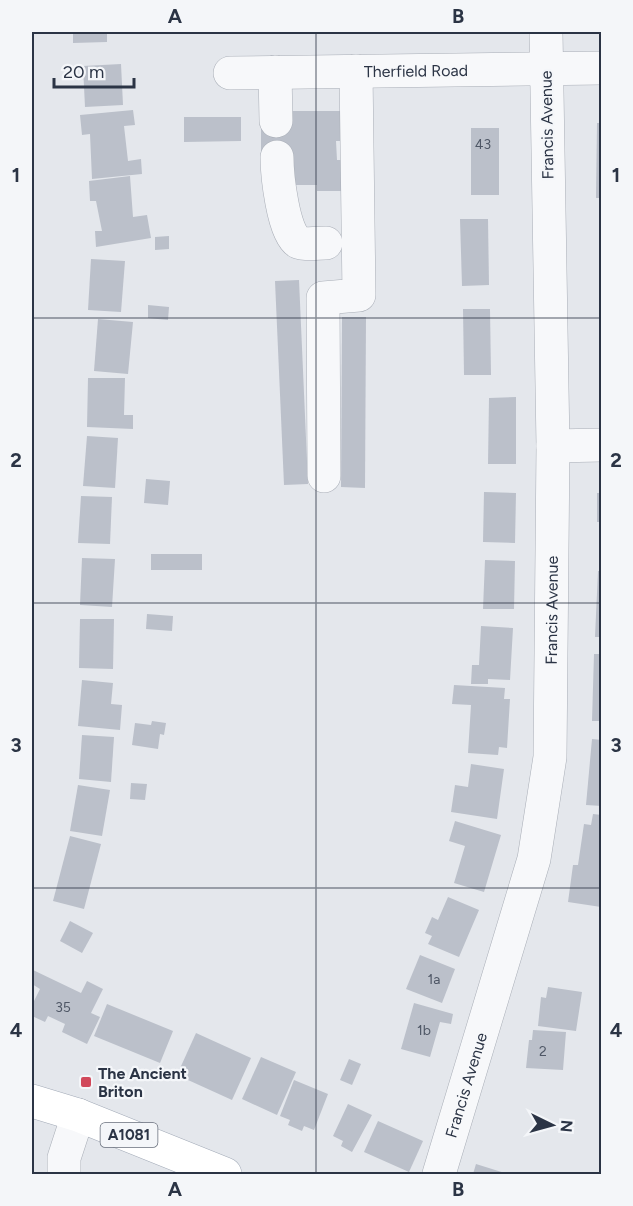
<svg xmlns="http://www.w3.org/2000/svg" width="633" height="1206" font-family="Figtree,sans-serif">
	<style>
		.building { fill: #bbc0ca }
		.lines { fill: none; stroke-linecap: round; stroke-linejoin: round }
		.minor-casing { stroke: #a9aeb7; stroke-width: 34 }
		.major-casing { stroke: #a3abb8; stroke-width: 34 }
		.minor { stroke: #f7f8fa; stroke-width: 33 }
		.major { stroke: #fff; stroke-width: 33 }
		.grid { fill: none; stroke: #2b3445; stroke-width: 1.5; stroke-opacity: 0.55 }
		.poi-dot { fill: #d1495b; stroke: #f4f6f9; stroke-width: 2 }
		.labels { text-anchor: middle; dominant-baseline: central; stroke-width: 4.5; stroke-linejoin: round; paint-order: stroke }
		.number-label { font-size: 14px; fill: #4f5766 }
		.shield { fill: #f4f6f9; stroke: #676e7b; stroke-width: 1.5 }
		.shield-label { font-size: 15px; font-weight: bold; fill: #2b3445 }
		.street-label { font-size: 16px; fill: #2b3445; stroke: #f4f6f9 }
		.poi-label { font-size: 16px; font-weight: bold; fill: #2b3445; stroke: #f4f6f9; text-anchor: start }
		.neatline { fill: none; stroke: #2b3445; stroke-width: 2 }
		.grid-label { font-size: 20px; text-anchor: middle; font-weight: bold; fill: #2b3445 }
	</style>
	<rect width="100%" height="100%" fill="#e4e7ec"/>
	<g class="building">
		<path d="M73,32h34v10l-34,1z"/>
		<path d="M121,64l2,41 -38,2 -2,-41z"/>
		<path d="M133,110l2,15 -11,1 4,35 13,-2 1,15 -50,5 -2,-45 -8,1 -2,-20z"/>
		<path d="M287,111h57v30h-8l1,19h9v31h-29v-6h-29l-27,-28v-36z"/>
		<path d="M184,117h57v24l-57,1z"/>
		<path d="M597,123h5v75h-6z"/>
		<rect x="471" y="128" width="28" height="67"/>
		<path d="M130,176l3,41 14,-2 4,23 -55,9 -1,-16h7l-6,-30h-6l-1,-20z"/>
		<path d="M460,219h28l1,66 -27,1z"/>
		<path d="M169,236v13l-14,1v-13z"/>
		<path d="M91,259l34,2 -4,51 -33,-2z"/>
		<path d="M299,280l9,204 -24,1 -9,-204z"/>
		<path d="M148,305l21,2 -1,13 -20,-2z"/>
		<path d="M463,309h27l1,66h-27z"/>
		<path d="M342,317h24l-1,171 -24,-1z"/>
		<path d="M98,319l35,3 -5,52 -34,-3z"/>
		<path d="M88,378h37l-1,37h9v14l-46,-2z"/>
		<path d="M516,397v67h-28l1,-66z"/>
		<path d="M87,436l31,2 -3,50 -32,-2z"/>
		<path d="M146,479l24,2 -2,24 -24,-2z"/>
		<path d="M484,492l32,1 -1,50 -32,-1z"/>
		<rect x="597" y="493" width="5" height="29"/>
		<path d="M81,496l31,1 -2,47 -32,-1z"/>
		<rect x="151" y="554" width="51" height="16"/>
		<path d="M82,558l33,1 -3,48 -32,-2z"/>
		<path d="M485,560l30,1 -1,48h-31z"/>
		<path d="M598,571h4v66h-7z"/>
		<path d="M147,614l26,2 -1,15 -26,-2z"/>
		<path d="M80,619h34l-1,50 -34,-1z"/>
		<path d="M481,626l32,2 -3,52 -22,-1v5h-17l1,-19h7z"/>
		<path d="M594,654h8v67h-10z"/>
		<path d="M82,680l31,3 -2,21 11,1 -2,25 -42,-4z"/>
		<path d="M454,685l51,3 -1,11h6l-3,49 -8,-1 -1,8 -30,-2 3,-48 -19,-1z"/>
		<path d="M152,721l14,2 -2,12 -4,-1 -2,15 -26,-4 3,-22 16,2z"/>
		<path d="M82,735l32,2 -3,45 -32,-3z"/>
		<path d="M592,739l10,1v66l-16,-1z"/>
		<path d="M471,764l33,5 -7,50 -46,-7 4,-27 13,2z"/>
		<path d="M131,783l16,1 -2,16 -15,-1z"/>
		<path d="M78,785l32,5 -8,46 -32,-5z"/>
		<path d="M593,814l9,1 -1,92 -33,-5 5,-37h5l6,-41 7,1z"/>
		<path d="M455,821l46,14 -17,57 -30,-9 11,-37 -16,-5z"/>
		<path d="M70,836l31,8 -17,65 -31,-8z"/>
		<path d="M448,897l31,13 -20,47 -31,-13 4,-8 -7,-3 7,-16 6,3z"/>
		<path d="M70,921l23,12 -11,20 -22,-12z"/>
		<path d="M420,955l35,14 -13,34 -36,-14z"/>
		<path d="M33,970l48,23 6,-12 16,8 -12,24 9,4 -13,27 -25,-12 3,-8 -17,-8 -3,6 -13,-6v-17l2,2 6,-12 -8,-5z"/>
		<path d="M548,987l34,5 -6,39 -38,-5 3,-29 5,1z"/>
		<path d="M414,1003l39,11 -2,10 -11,-2 -10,35 -29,-8z"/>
		<path d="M107,1004l66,27 -13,32 -66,-27z"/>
		<path d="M533,1030l33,2 -3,38 -37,-2 3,-28h3z"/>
		<path d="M196,1033l55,25 -19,42 -55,-25z"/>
		<path d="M261,1057l35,15 -19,43 -35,-16z"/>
		<path d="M349,1059l12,5 -9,21 -12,-5z"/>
		<path d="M294,1080l34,14 -14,36 -10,-4 -2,5 -14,-6 2,-5 -10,-4z"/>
		<path d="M348,1104l24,11 -20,37 -11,-6 2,-5 -10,-5z"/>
		<path d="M378,1121l45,20 -14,31 -45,-20z"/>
		<path d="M476,1164l32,10h-35z"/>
	</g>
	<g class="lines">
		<g class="minor-casing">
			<g id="minor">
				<path d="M275,72l1,49"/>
				<path id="s1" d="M230,73l372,-5"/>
				<path d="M277,157c0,17 6,76 21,85 7,3 20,1 28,1"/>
				<path d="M553,446l49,-1"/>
				<path d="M324,476l-1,-178 36,-3 -3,-224"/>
				<path d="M64,1174v-16l14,-43"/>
				<path id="s2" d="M439,1174l95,-315 16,-102 3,-311 -7,-414"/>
			</g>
		</g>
		<g class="major-casing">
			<path id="major" d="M32,1101l46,14 147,59"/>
		</g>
		<use href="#minor" class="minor"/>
		<use href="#major" class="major"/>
	</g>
	<path class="grid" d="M316,32v1142M32,318h570M32,603h570M32,888h570"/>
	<rect class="poi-dot" x="80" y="1076" width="12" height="12" rx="3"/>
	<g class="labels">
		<g class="number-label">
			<text x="483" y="144">43</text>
			<text x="434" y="979">1a</text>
			<text x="63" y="1007">35</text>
			<text x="424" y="1030">1b</text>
			<text x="543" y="1051">2</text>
		</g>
		<rect class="shield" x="100.5" y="1123" width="57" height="24" rx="4.5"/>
		<g class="shield-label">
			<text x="129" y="1135">A1081</text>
		</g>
		<g class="street-label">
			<text stroke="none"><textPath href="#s1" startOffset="186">Therfield Road</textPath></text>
			<text transform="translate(547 125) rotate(-91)">Francis Avenue</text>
			<text stroke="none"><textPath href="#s2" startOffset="579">Francis Avenue</textPath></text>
			<text stroke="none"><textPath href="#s2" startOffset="93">Francis Avenue</textPath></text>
		</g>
		<g class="poi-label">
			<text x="98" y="1073">The Ancient<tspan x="98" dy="18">Briton</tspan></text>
		</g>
	</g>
	<rect width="633" height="1206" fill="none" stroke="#f4f6f9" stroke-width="66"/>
	<g transform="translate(552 1125) rotate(95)" stroke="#f4f6f9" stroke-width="4.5" paint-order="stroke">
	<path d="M0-4.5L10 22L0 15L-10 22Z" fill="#2b3445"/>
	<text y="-9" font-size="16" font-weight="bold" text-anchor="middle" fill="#2b3445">N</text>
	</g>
	<path d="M54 78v9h80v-9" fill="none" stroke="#2b3445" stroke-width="3"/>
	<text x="63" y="78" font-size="18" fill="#2b3445" stroke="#f4f6f9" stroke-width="4.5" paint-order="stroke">20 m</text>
	<rect x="33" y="33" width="567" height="1140" class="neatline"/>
	<g class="grid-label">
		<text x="175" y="23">A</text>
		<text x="458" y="23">B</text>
		<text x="16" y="182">1</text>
		<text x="616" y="182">1</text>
		<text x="16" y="467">2</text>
		<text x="616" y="467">2</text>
		<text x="16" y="752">3</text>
		<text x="616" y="752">3</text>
		<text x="16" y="1037">4</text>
		<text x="616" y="1037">4</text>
		<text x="175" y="1196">A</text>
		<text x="458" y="1196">B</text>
	</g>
</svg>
